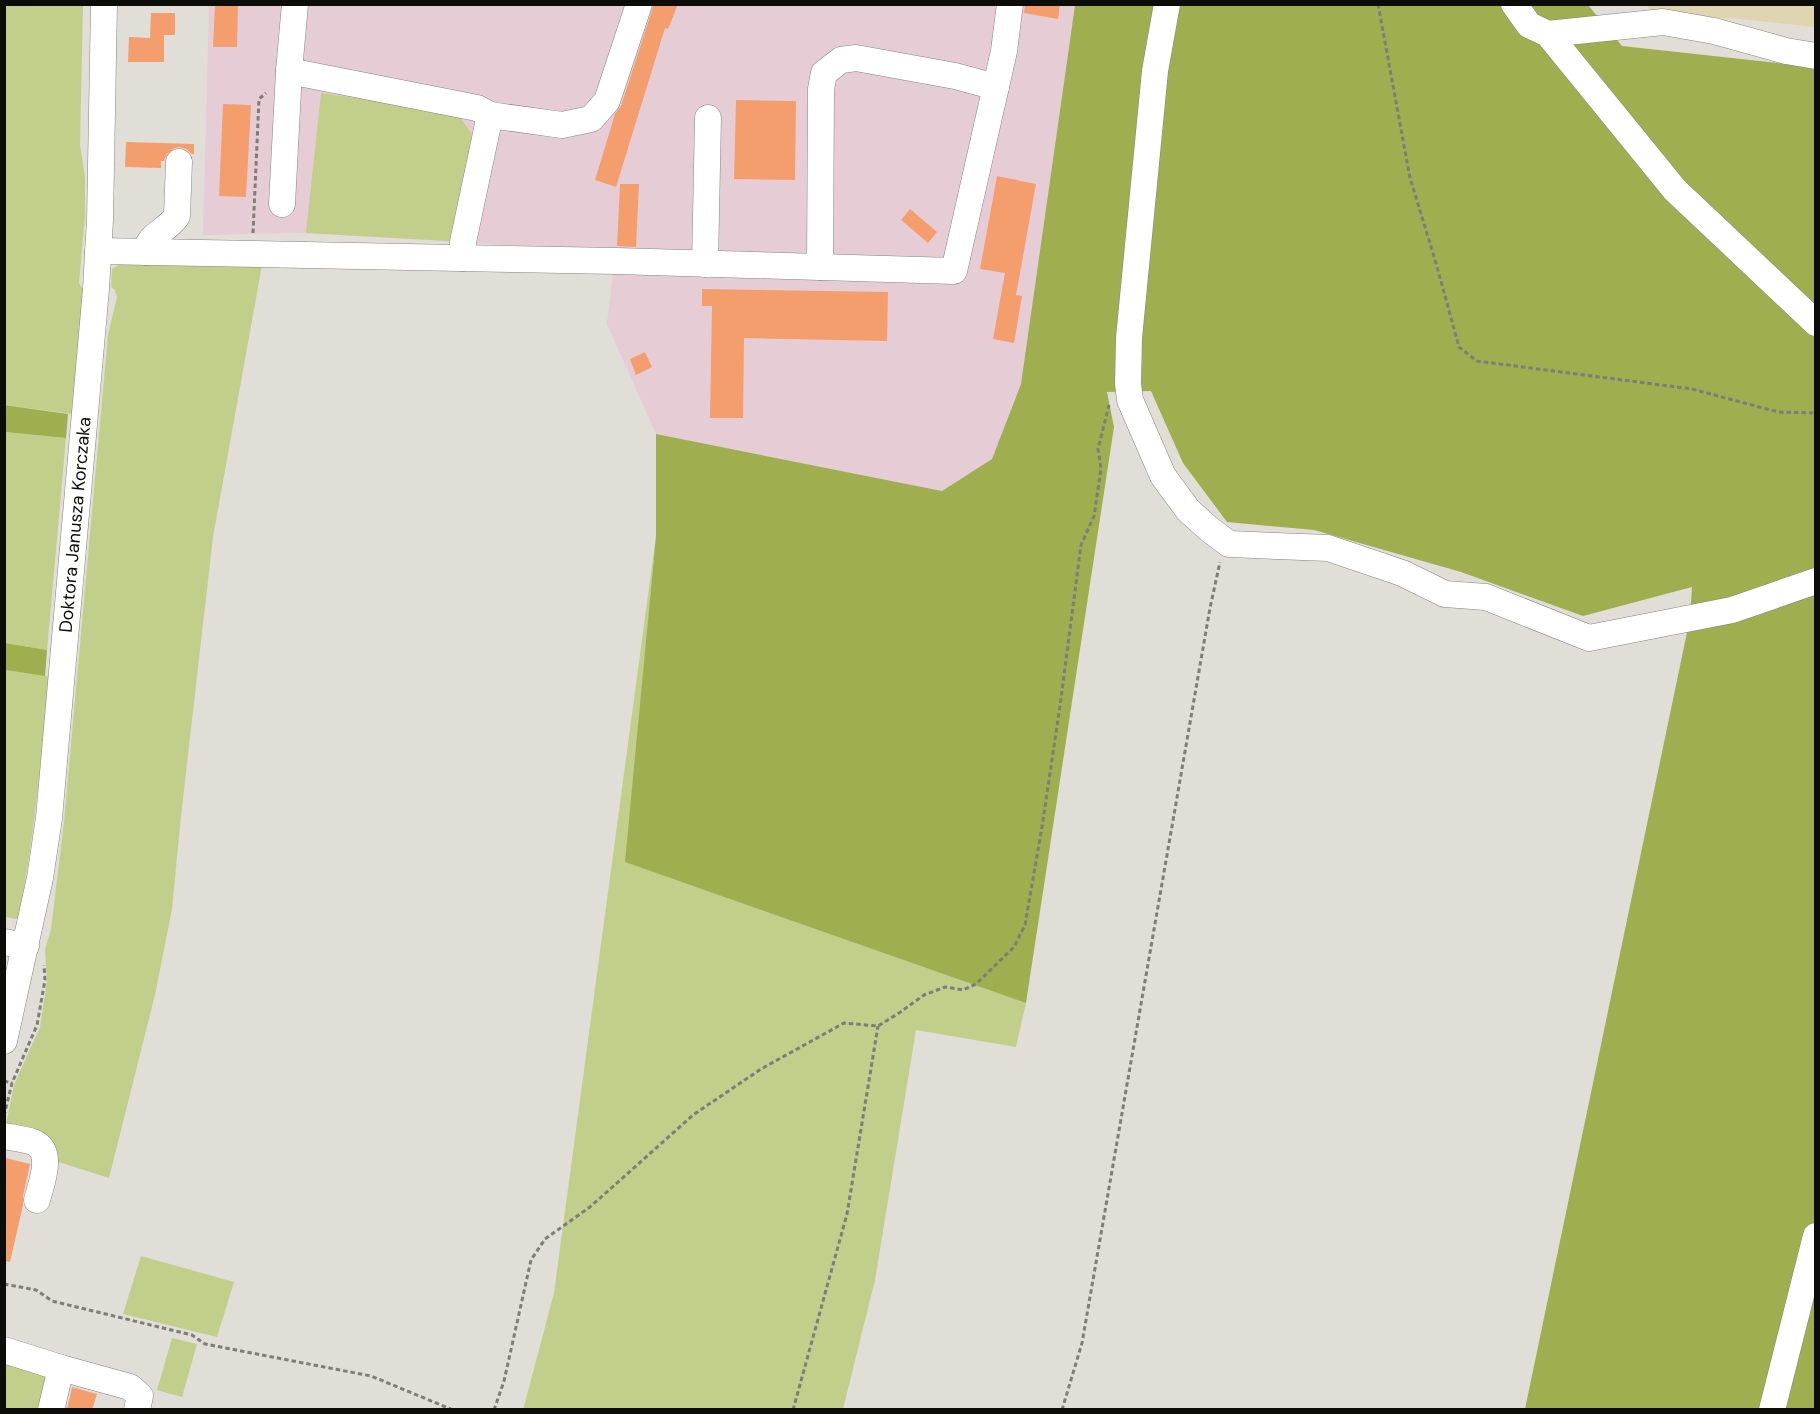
<svg xmlns="http://www.w3.org/2000/svg" width="1820" height="1414" font-family="'DM Sans',sans-serif">
	<style>
		.industrial { fill: #e6cdd5 }
		.green { fill: #c1cf8a }
		.forest { fill: #9faf50 }
		.sand { fill: #dfd5b0 }
		.building { fill: #f59e6d }
		.lines { fill: none; stroke-linecap: round; stroke-linejoin: round }
		.minor-casing { stroke: #86847d; stroke-width: 27 }
		.path { stroke: #7e7d78; stroke-width: 3; stroke-dasharray: 4.5 3; stroke-linecap: butt }
		.minor { stroke: #fff; stroke-width: 26 }
		.labels { text-anchor: middle; dominant-baseline: central; stroke-width: 5; stroke-linejoin: round; paint-order: stroke }
		.street-label { font-size: 18px; fill: #0c0c09; stroke: #fff }
	</style>
	<rect width="100%" height="100%" fill="#e0ded6"/>
	<path class="industrial" d="M209,5h866l-54,379 -29,75 -50,32 -286,-57 -49,-110 6,-51 1,-22 -308,-18 -103,2z"/>
	<g class="green">
		<path d="M4,5h79l-3,140 5,32v40l-6,66 4,7 -11,124 -67,-9z"/>
		<path d="M321,93l136,20 15,21 -15,87 -8,20 -143,-8z"/>
		<path d="M121,263l141,2 -49,272 -32,279 -9,93 -17,86 -46,183 -104,-33v-16l9,-44 26,-58 7,-46 -2,-31 6,-21 13,-107 44,-487 9,-38 -2,-7 -4,-3 1,-18z"/>
		<path d="M5,432l61,6 -19,212 -42,-7z"/>
		<path d="M656,536l-30,326 400,141 -10,44 -100,-17 -41,250 -32,129 -320,1 31,-117z"/>
		<path d="M5,670l44,6c-8,81 -14,162 -31,242l-2,1 -10,-2 -1,8z"/>
		<path d="M141,1256l93,26 -17,55 -94,-23z"/>
		<path d="M172,1338l25,6 -15,53 -25,-7z"/>
		<path d="M4,1356l48,15 -12,38h-35z"/>
	</g>
	<g class="forest">
		<path d="M1075,5h513l34,41 193,21v1342h-290l165,-791 2,-31 -109,29 -122,-44 -147,-42 -87,-8 -44,-59 -32,-72 -44,1 7,35 -88,576 -401,-141 31,-326v-102l286,57 50,-32 29,-75z"/>
		<path d="M4,405l64,9 -2,24 -61,-6z"/>
		<path d="M5,643l42,7 -2,26 -40,-6z"/>
	</g>
	<path class="sand" d="M1646,5h169v22l-83,-9 -76,-1z"/>
	<g class="building">
		<path d="M215,4h23l-1,43h-24z"/>
		<path d="M654,4h24l-10,25 -3,-1 -49,159 -21,-7 20,-66 6,-8z"/>
		<path d="M1025,4h35l-2,15 -34,-6z"/>
		<path d="M151,13h24v22h-11v27h-36l1,-25 21,1z"/>
		<path d="M736,100l60,1 -1,79 -61,-1z"/>
		<path d="M223,104l28,1 -5,92 -27,-1z"/>
		<path d="M126,142l68,2v10h-2l-6,-5 -7,-2 -6,2 -6,5 -3,7h-3v7l-36,-1z"/>
		<path d="M997,176l39,8 -20,111 6,1 -8,47 -21,-4 12,-66 -25,-4z"/>
		<path d="M620,184h19l-3,63 -19,-1z"/>
		<path d="M910,209l27,23 -9,11 -27,-23z"/>
		<path d="M702,289l186,3 -1,49 -143,-3 -1,80h-33l2,-112h-10z"/>
		<path d="M645,352l7,15 -16,8 -6,-16z"/>
		<path d="M6,1158l24,6 -7,32v9l-13,57 -6,-1v-95z"/>
		<path d="M72,1387l25,7 -5,16h-25z"/>
	</g>
	<g class="lines">
		<g class="minor-casing">
			<g id="minor">
				<path d="M1167,4l-12,67 -26,267 -1,46 2,16 33,76 25,34 21,19 20,15 99,4 74,25 43,21 41,3 103,41 143,-28 84,-29"/>
				<path d="M1514,4l15,21 19,9 127,156 141,133"/>
				<path d="M1548,34l115,-12 51,9 72,20 30,5"/>
				<path d="M289,71l6,-67"/>
				<path d="M490,115l72,10 29,-6 16,-18 32,-97"/>
				<path d="M282,204l7,-133 188,37 13,7 -27,127v16"/>
				<path d="M98,251l518,10 338,10 50,-220 6,-47"/>
				<path d="M145,252c6,-20 21,-20 32,-36l2,-54"/>
				<path d="M705,264l3,-146"/>
				<path d="M820,267l1,-178 3,-16 17,-13 15,-2 99,18 41,11"/>
				<path d="M4,942l22,4"/>
				<path id="s1" d="M4,1041l36,-163 9,-60 47,-529 4,-69 4,-216"/>
				<path d="M4,1136c10,2 20,3 29,6 22,9 8,42 4,58"/>
				<path d="M4,1350l57,18 -10,42"/>
				<path d="M61,1368l69,19 10,9 -3,14"/>
				<path d="M1772,1410l44,-174"/>
			</g>
		</g>
		<g class="path">
			<path d="M1378,4l32,174 26,85 23,84 18,14 215,28 86,23 38,1"/>
			<path d="M253,233l6,-134 7,-6"/>
			<path d="M4,1081l8,2"/>
			<path d="M4,1116l8,-33 25,-58 8,-45 -1,-15"/>
			<path d="M4,1284l32,6 16,11 140,34 13,9 166,32 82,34"/>
			<path d="M494,1410l10,-29 27,-121 14,-21 45,-32 103,-92 68,-46 83,-46 34,3 21,-13 25,-18 21,-8 18,3 13,-6 38,-37 11,-22 17,-98 18,-121 21,-161 13,-29 7,-47 -3,-20 11,-44"/>
			<path d="M793,1410l54,-196 31,-188"/>
			<path d="M1062,1410l20,-67 128,-735 10,-46"/>
		</g>
		<use href="#minor" class="minor"/>
	</g>
	<g class="labels">
		<g class="street-label">
			<text stroke="none"><textPath href="#s1" startOffset="522">Doktora Janusza Korczaka</textPath></text>
		</g>
	</g>
	<rect width="1820" height="1414" fill="none" stroke="#0c0c09" stroke-width="12"/>
</svg>
